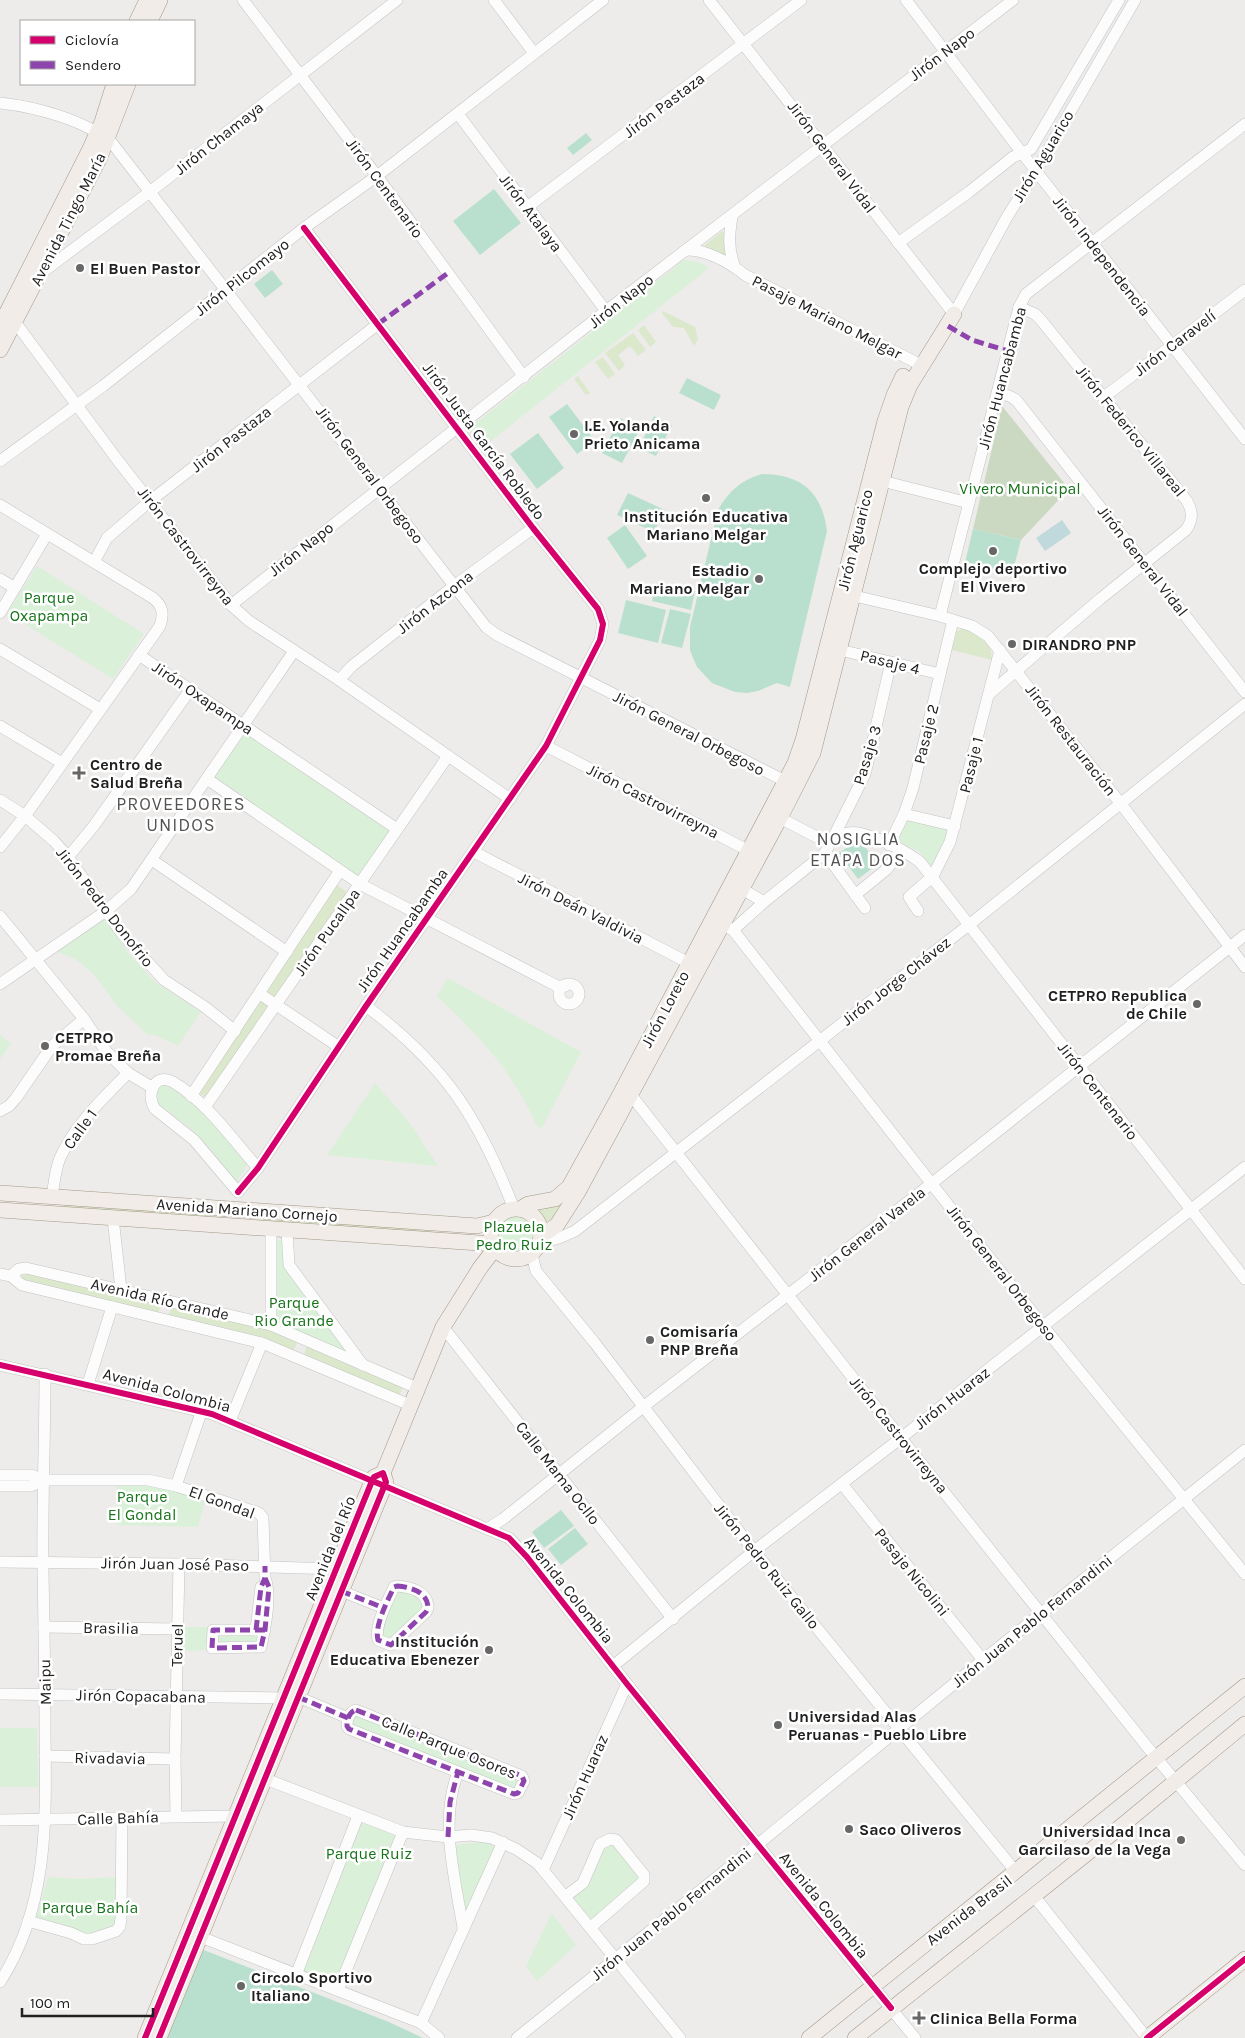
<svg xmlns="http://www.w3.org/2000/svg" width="1245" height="2038" font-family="Karla,sans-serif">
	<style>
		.grass { fill: #dce8cc }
		.forest { fill: #cbd9c2 }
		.park { fill: #daf0d9 }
		.pitch { fill: #b9e0ce }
		.water { fill: #c0d9dd }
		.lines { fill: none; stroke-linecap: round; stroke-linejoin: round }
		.minor-casing { stroke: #c4c3c2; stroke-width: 12 }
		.major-casing { stroke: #a29888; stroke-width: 16 }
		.minor { stroke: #fcfcfc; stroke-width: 11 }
		.major { stroke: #f1ece7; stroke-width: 15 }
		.quiet { stroke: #8e44ad; stroke-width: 5; stroke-dasharray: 10 5; stroke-linecap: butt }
		.cycleway-casing { stroke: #fff; stroke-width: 9 }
		.cycleway { stroke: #d6006c; stroke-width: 6 }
		.poi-dot { fill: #686767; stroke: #fff; stroke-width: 2 }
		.labels { text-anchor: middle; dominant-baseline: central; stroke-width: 5; stroke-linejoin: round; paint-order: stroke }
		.street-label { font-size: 16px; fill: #202020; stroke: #fff }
		.poi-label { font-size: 16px; font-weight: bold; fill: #202020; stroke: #fff; text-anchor: start }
		.park-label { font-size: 16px; fill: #18741b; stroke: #fff }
		.neighbourhood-label { font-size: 18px; letter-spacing: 1px; fill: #535353; stroke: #fff }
	</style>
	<rect width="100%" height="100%" fill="#eeecea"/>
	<g class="grass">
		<path d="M722,231l2,1 2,24 -21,-8v-3z"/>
		<path d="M663,311l32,16 3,12 -4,7 -10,-18 -11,-1 -11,-14z"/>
		<path d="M644,325l12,17 -6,5 -12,-17z"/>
		<path d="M633,333l13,17 -8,6 -8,-10 -12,9 7,10 -6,6 -14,-18z"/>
		<path d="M603,357l12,17 -7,5 -13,-17z"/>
		<path d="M578,376l12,17 -4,2 -12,-16z"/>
		<path d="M964,628c15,8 28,13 28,32l-40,-10 5,-19z"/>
		<path d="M337,885l11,8 -71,105 -11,-7z"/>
		<path d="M259,998l12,9 -64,92 -11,-9z"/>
		<path d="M64,1199l161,8 -10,11 -148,-9 -3,-3z"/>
		<path d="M533,1204l29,2 -10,13 -6,3 -10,-11 -6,-3z"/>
		<path d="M256,1210l178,15 -1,8 -177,-12z"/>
		<path d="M29,1273l132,30 -3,12 -137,-36 1,-3z"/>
		<path d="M171,1305l80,19 47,16 -5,12 -124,-36z"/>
		<path d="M309,1346l94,40 -4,10 -95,-40 2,-9z"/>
	</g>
	<path class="forest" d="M1002,406l67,83 -48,51 -48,-11z"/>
	<g class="park">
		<path d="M684,260l14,2 11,6 -228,181 -13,-20z"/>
		<path d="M37,566l107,68 -31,45 -106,-66z"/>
		<path d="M245,731l146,101 -32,47 -145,-102z"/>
		<path d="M906,818l43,12 -17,37 -13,-16 -24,-10z"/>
		<path d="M103,915l25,38 27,29 46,30 -23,34 -23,-11h-7l-32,-30 -20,-28 -13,-12 -8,-6 -20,-8z"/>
		<path d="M448,978l133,74 -39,76 -5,-2c-24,-54 -58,-90 -100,-130z"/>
		<path d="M0,1035l11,9 -11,15z"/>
		<path d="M165,1081l25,15 59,66 -13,21 -46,-55 -34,-26v-10z"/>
		<path d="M375,1083l35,40 28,43 -111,-11z"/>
		<circle cx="514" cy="1235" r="18"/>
		<path d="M273,1240h10l1,24 66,89 -1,3 -74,-32z"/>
		<path d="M144,1484l19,4 42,12 -7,27 -81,-2v-40z"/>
		<path d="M395,1587l23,5 5,14 -30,32 -5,1 -9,-3z"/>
		<path d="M182,1627h29l-1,23 -28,1z"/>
		<path d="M260,1633l-2,12 -42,-1v-9z"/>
		<path d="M355,1714l165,65 -5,13 -163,-66z"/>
		<path d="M0,1728h37l1,59h-38z"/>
		<path d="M360,1822l37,13 -62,151 -34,-13z"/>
		<path d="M480,1842l11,2 5,4 -29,66 -4,-2 -8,-67z"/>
		<path d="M606,1844h9l25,34 -47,43 -21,-25 31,-50z"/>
		<path d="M48,1877l32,2 37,-2v42l-4,9 -27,7 -50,-16z"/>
		<path d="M552,1913l24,32 -39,36 -11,-15z"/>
	</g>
	<g class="pitch">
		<path d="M586,133l6,7 -19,15 -6,-7z"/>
		<path d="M494,189l27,34 -41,32 -27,-34z"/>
		<path d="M272,270l11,14 -18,14 -11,-14z"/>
		<path d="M687,378l34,17 -7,15 -35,-17z"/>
		<path d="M567,404l28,37 -18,13 -28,-37z"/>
		<path d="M654,416l18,9 -16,31 -17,-8z"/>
		<path d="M620,418l20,11 -18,34 -20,-10z"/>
		<path d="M538,433l26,35 -27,21 -27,-35z"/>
		<path d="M762,474c39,0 60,18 65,57l-37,156 -13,-4 -19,8 -11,2 -12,-1 -23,-9 -15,-16 -4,-9 -3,-8v-23l28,-117c11,-19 23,-30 44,-36z"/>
		<path d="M628,493l37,17 -11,22 -37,-17z"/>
		<path d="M625,525l22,31 -19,13 -21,-31z"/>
		<path d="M973,529l48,11 -9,34 -47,-12z"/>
		<path d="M656,583l39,8 -4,19 -39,-9z"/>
		<path d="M626,600l40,10 -8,33 -40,-10z"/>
		<path d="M670,609l21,5 -9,34 -21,-5z"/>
		<path d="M859,839l19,25 -20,15 -19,-26z"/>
		<path d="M561,1510l13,16 -30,22 -12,-16z"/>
		<path d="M575,1528l13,16 -27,21 -13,-16z"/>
		<path d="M201,1949l188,73 34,16h-257z"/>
	</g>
	<path class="water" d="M1062,520l9,13 -26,18 -9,-13z"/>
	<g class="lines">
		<g class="minor-casing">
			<g id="minor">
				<path d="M243,0l134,176 147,201"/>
				<path d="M494,0l40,53"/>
				<path d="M709,0l245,314 53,-97 29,-46 99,-171"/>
				<path d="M906,0l116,153 223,286"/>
				<path d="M0,103c36,4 85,17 112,40l374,484 11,8 294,149"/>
				<path d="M458,114l148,197"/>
				<path d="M526,208l275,-208"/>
				<path d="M732,217c-3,17 -4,33 3,50"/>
				<path d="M898,243l71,-51 44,-35 18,-8 88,-149"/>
				<path d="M686,250c20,-1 44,13 59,25l176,90"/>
				<path d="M40,274l111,-83 246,-191"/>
				<path d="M8,319l7,3 104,140 112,143 18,16 90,59 171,119"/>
				<path d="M997,396c9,-2 13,-1 20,5l228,291"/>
				<path d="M1104,397l141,-107"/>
				<path d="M0,461l103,-75 201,-158 73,-52 226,-176"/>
				<path d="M882,481l87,22"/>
				<path d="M0,505l153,93c10,8 11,16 7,28l-135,190 -25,31"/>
				<path d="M94,562l13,-24 43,-37 228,-177"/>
				<path d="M0,579l15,9"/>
				<path d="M846,594l94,22 32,10 16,10 133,168 124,163"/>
				<path d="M231,605l375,-294 407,-311"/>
				<path d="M0,613l47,-79"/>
				<path d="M940,616l79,-309 7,-13 219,-170"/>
				<path d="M0,649l100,60"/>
				<path d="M840,650l100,24"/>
				<path d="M139,655l258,174"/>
				<path d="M339,680l13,-14 102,-80 79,-58"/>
				<path d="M989,694l111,-95 86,-69c7,-10 7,-18 1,-29l-146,-181 -6,-6 -16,-7"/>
				<path d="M0,726l62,37"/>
				<path d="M546,746l209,108"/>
				<path d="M207,779l153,105 197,102h8"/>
				<path d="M0,800l25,16 29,25 14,16 55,78 41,45 41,27 30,24"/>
				<path d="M904,814l51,12"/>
				<path d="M780,818l50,26"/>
				<path d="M833,838c8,-4 17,-7 26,-5 19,4 45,17 61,29l325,417"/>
				<path d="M889,845l15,-31 9,-26 40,-168"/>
				<path d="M474,852l215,111"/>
				<path d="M825,853l40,55"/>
				<path d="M68,857l25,-30 97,-137"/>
				<path d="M152,860l135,92"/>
				<path d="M742,889l22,13 61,-49 8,-15 32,-64 26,-112"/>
				<path d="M855,895l32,-26 14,-19"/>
				<path d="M918,911l-9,-14 24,-21 17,-34 50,-192"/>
				<path d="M0,916l84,103 21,31 23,23 25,15"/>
				<path d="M722,925l11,5 310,396 202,248"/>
				<path d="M733,930l31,-28"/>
				<path d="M0,984l106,-73 25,-22 163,-238"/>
				<circle cx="569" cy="994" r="10"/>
				<path d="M260,994l79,53"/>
				<path d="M366,1006c79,59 113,112 148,203"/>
				<path d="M626,1092l5,3 222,283 296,371 96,116"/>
				<path d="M191,1096l148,-224"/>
				<path d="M205,1107l243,-351"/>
				<path d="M0,1111l9,-5 7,-8 36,-52 32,-27"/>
				<path d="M238,1192l20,-24 108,-162 180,-260 54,-106 3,-16 -5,-15 -65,-81 -229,-300"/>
				<path d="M238,1192l-44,-52 -39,-31c-10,-15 0,-37 18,-27 34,20 59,57 85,86"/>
				<path d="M52,1197c2,-13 3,-27 8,-39 15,-33 43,-60 68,-85"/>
				<path d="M113,1218l8,71"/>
				<path d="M271,1229v96"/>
				<path d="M287,1230l2,35 74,100"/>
				<path d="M540,1243l19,-5 16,-7 395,-307 275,-220"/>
				<path d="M533,1252v7l3,12 58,71 160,209 262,321"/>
				<path d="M0,1274l11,2 11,9 240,58 148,62"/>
				<path d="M11,1276l8,-7 7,-1 245,57 146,63"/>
				<path d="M443,1327l230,292"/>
				<path d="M0,1365l212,49 297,124 18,19 100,127 288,354"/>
				<path d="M88,1384l24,-77"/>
				<path d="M230,1421l32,-78"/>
				<path d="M0,1475h31l13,5h104l28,6 83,27 4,5 2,60c7,18 0,50 -4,69l-49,1 1,-18h52"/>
				<path d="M842,1484l141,176"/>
				<path d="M0,1486h31l13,-6"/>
				<path d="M176,1486l26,-76"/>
				<path d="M487,1529l16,-10 140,-112 288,-223 314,-249"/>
				<path d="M0,1562l179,2 157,5 7,2"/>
				<path d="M397,1586c14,1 31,6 31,22l-2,4 -35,33 -13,-5c-4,-14 10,-40 16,-53z"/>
				<path d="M341,1591l43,17"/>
				<path d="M44,1627l133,2"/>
				<path d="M256,1630l5,-43"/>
				<path d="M613,1666l141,-115 147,-113 344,-271"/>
				<path d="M0,1694l283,4"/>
				<path d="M298,1697l50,21"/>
				<path d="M356,1710l166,66 2,5 -6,12 -4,1 -165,-65 -2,-3c0,-6 2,-14 9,-16z"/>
				<path d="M45,1756l130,3"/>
				<path d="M458,1772c-19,50 -3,105 5,156"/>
				<path d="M258,1776l145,56 45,5 23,-2 21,3 24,11 21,14 6,7 137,168"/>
				<path d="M176,1816l-1,-57 4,-195"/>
				<path d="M0,1820l235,-4"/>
				<path d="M543,1870l84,-186"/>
				<path d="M566,1896l17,-13 17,-39 10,-5 6,1 28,35v6l-53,46"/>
				<path d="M1034,1896l113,142"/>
				<path d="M28,1921l43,12 13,6h8l24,-8 4,-5 1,-8 1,-100"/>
				<path d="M193,1934l228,89 18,15"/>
				<path d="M296,1975l62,-159"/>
				<path d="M0,1982c49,-76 46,-162 45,-249 0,-54 -1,-108 -2,-162 -1,-66 2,-132 2,-197"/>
				<path d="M338,1990l65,-158"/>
				<path d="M421,2023l82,-181"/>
				<path d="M517,2038l240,-193 226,-185 262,-210"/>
			</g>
		</g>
		<g class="major-casing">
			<g id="major">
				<path d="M137,21l10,-21"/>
				<path d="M150,21l10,-21"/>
				<path d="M0,326l89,-175 13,-29 12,-38"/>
				<path d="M0,350l100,-193 28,-73"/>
				<path d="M0,1193l477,33 17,-4"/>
				<path d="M520,1209l8,-5 27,-5 14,-12 48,-87 178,-337 8,-23 82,-319 9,-26 9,-19"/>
				<circle cx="516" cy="1234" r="25"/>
				<path d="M0,1210l494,34"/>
				<path d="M541,1236l16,-11 21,-33 202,-374 33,-65 88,-346 9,-22 44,-71"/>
				<path d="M145,2038l227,-557 2,-4 9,-4"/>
				<path d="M159,2038l227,-556 -3,-9 60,-146 37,-59 10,-13 4,-10"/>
				<path d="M809,2038l436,-352"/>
				<path d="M855,2038l264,-210 126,-104"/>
				<path d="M1147,2038l98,-79"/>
			</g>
		</g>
		<use href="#minor" class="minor"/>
		<use href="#major" class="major"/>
		<g class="quiet">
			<path d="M378,324l70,-51"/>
			<path d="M948,326l24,14 36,11"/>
			<path d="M397,1586c14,1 31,6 31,22l-2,4 -35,33 -13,-5c-4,-14 10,-40 16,-53z"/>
			<path d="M341,1591l43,17"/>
			<path d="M256,1630l5,-43 4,-9"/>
			<path d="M265,1630h-52l-1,18 49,-1 4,-17 4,-43 -4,-9v-12"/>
			<path d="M298,1697l50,21"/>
			<path d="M356,1710l166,66 2,5 -6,12 -4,1 -165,-65 -2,-3c0,-6 2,-14 9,-16z"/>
			<path d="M448,1837l2,-35 8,-30"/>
		</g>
		<g class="cycleway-casing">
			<g id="cycleway">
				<path d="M238,1192l20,-24 108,-162 180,-260 54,-106 3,-16 -5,-15 -65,-81 -229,-300"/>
				<path d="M0,1365l212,49 297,124 18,19 100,127 264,324"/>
				<path d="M145,2038l227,-557 2,-4 9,-4 3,9 -227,556"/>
				<path d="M1147,2038l98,-79"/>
			</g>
		</g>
		<use href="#cycleway" class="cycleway"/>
	</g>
	<g class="poi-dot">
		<circle cx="80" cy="268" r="5"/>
		<circle cx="574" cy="434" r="5"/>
		<circle cx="706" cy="498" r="5"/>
		<circle cx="993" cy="551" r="5"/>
		<circle cx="759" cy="579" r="5"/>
		<circle cx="1012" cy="644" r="5"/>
		<path d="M76.5 765.5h5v5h5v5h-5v5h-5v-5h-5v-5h5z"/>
		<circle cx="1197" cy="1004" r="5"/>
		<circle cx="45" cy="1046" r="5"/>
		<circle cx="650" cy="1340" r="5"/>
		<circle cx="489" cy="1650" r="5"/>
		<circle cx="778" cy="1725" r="5"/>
		<circle cx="849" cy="1829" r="5"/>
		<circle cx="1181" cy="1840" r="5"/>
		<circle cx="241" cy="1986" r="5"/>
		<path d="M916.5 2010.5h5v5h5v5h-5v5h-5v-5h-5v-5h5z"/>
	</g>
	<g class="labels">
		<g class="street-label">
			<text transform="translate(942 54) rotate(-37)">Jirón Napo</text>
			<text transform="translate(664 105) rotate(-37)">Jirón Pastaza</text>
			<text transform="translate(219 138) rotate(-38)">Jirón Chamaya</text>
			<text transform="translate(1043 156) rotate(-59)">Jirón Aguarico</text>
			<text transform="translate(832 157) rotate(53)">Jirón General Vidal</text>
			<text transform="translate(385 188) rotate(54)">Jirón Centenario</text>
			<text transform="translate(531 213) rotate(53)">Jirón Atalaya</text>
			<text transform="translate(68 219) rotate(-63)">Avenida Tingo María</text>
			<text transform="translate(1102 256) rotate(52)">Jirón Independencia</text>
			<text transform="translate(242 277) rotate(-38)">Jirón Pilcomayo</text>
			<text transform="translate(621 301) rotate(-38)">Jirón Napo</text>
			<text transform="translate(827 317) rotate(27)">Pasaje Mariano Melgar</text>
			<text transform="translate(1175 343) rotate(-37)">Jirón Caravelí</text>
			<text transform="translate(1002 378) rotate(-75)">Jirón Huancabamba</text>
			<text transform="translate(1131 431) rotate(51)">Jirón Federico Villareal</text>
			<text transform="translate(231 439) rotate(-38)">Jirón Pastaza</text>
			<text transform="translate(484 441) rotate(53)">Jirón Justa García Robledo</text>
			<text transform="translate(370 475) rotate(53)">Jirón General Orbegoso</text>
			<text transform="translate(855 540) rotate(-76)">Jirón Aguarico</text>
			<text transform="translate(186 546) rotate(52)">Jirón Castrovirreyna</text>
			<text transform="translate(301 549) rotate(-38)">Jirón Napo</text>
			<text transform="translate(1143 561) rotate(52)">Jirón General Vidal</text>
			<text transform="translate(435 602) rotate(-38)">Jirón Azcona</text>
			<text transform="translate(890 662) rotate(14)">Pasaje 4</text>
			<text transform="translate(203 698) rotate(34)">Jirón Oxapampa</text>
			<text transform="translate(689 733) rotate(27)">Jirón General Orbegoso</text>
			<text transform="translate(926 734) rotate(-76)">Pasaje 2</text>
			<text transform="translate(1071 740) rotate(52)">Jirón Restauración</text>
			<text transform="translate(867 755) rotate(-73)">Pasaje 3</text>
			<text transform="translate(971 765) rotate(-76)">Pasaje 1</text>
			<text transform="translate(653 801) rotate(27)">Jirón Castrovirreyna</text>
			<text transform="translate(105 907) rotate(52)">Jirón Pedro Donofrio</text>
			<text transform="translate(581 908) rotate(27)">Jirón Deán Valdivia</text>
			<text transform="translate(402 930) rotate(-55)">Jirón Huancabamba</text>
			<text transform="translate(327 932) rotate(-55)">Jirón Pucallpa</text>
			<text transform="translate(896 981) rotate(-38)">Jirón Jorge Chávez</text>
			<text transform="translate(665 1009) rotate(-62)">Jirón Loreto</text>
			<text transform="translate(1098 1091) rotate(52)">Jirón Centenario</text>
			<text transform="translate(80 1129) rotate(-54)">Calle 1</text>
			<text transform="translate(247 1210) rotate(4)">Avenida Mariano Cornejo</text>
			<text transform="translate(867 1234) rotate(-38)">Jirón General Varela</text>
			<text transform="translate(1002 1273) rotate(52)">Jirón General Orbegoso</text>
			<text transform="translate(160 1299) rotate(13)">Avenida Río Grande</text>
			<text transform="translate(167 1390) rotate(15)">Avenida Colombia</text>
			<text transform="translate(952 1398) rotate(-38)">Jirón Huaraz</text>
			<text transform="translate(899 1435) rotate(51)">Jirón Castrovirreyna</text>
			<text transform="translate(558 1473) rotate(52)">Calle Mama Ocllo</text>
			<text transform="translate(222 1502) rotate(20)">El Gondal</text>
			<text transform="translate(330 1548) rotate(-68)">Avenida del Río</text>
			<text transform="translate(175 1564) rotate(1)">Jirón Juan José Paso</text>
			<text transform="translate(767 1566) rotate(51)">Jirón Pedro Ruiz Gallo</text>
			<text transform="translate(912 1572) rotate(51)">Pasaje Nicolini</text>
			<text transform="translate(569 1590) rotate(51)">Avenida Colombia</text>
			<text transform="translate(1032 1621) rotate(-39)">Jirón Juan Pablo Fernandini</text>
			<text transform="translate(111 1628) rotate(1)">Brasilia</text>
			<text transform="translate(177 1645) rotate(-89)">Teruel</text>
			<text transform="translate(45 1682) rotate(-91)">Maipu</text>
			<text transform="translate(141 1696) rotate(1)">Jirón Copacabana</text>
			<text transform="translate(449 1747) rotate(22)">Calle Parque Osores</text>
			<text transform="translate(110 1758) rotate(1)">Rivadavia</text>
			<text transform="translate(585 1777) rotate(-66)">Jirón Huaraz</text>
			<text transform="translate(118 1818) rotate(-2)">Calle Bahía</text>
			<text transform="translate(824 1905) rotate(51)">Avenida Colombia</text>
			<text transform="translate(969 1910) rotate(-38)">Avenida Brasil</text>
			<text transform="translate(671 1914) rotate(-39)">Jirón Juan Pablo Fernandini</text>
		</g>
		<g class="poi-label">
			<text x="90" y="268">El Buen Pastor</text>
			<text x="584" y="425">I.E. Yolanda<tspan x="584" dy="18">Prieto Anicama</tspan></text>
			<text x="706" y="516" text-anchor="middle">Institución Educativa<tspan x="706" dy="18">Mariano Melgar</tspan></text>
			<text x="993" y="568" text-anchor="middle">Complejo deportivo<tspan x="993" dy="18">El Vivero</tspan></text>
			<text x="749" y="570" text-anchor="end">Estadio<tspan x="749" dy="18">Mariano Melgar</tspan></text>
			<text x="1022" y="644">DIRANDRO PNP</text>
			<text x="90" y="764">Centro de<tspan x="90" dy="18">Salud Breña</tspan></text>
			<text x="1187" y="995" text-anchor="end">CETPRO Republica<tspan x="1187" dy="18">de Chile</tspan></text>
			<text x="55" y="1037">CETPRO<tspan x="55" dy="18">Promae Breña</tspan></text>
			<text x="660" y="1331">Comisaría<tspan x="660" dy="18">PNP Breña</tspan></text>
			<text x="479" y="1641" text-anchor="end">Institución<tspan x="479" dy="18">Educativa Ebenezer</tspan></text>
			<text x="788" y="1716">Universidad Alas<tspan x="788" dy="18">Peruanas - Pueblo Libre</tspan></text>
			<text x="859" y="1829">Saco Oliveros</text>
			<text x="1171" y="1831" text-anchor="end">Universidad Inca<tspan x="1171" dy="18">Garcilaso de la Vega</tspan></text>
			<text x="251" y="1977">Circolo Sportivo<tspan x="251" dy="18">Italiano</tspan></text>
			<text x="930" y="2018">Clinica Bella Forma</text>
		</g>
		<g class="park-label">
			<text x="1020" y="488">Vivero Municipal</text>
			<text x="49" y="597">Parque<tspan x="49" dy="18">Oxapampa</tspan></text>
			<text x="514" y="1226">Plazuela<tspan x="514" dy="18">Pedro Ruiz</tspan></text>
			<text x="294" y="1302">Parque<tspan x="294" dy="18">Rio Grande</tspan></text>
			<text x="142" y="1496">Parque<tspan x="142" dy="18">El Gondal</tspan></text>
			<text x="369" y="1853">Parque Ruiz</text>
			<text x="90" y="1907">Parque Bahía</text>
		</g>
		<g class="neighbourhood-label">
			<text x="181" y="804">PROVEEDORES<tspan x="181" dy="21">UNIDOS</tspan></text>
			<text x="858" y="839">NOSIGLIA<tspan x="858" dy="21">ETAPA DOS</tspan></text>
		</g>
	</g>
	<rect x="20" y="20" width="175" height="65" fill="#ffffff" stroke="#a6a6a6"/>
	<rect x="30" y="36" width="25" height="8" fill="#d6006c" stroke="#a6a6a6"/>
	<text x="65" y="45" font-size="15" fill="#202020">Ciclovía</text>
	<rect x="30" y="61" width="25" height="8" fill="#8e44ad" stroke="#a6a6a6"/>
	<text x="65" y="70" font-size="15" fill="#202020">Sendero</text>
	<path d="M22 2008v8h131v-8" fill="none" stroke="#202020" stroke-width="2.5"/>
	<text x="30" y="2008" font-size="15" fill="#202020" stroke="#ffffff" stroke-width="4" paint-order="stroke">100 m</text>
</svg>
